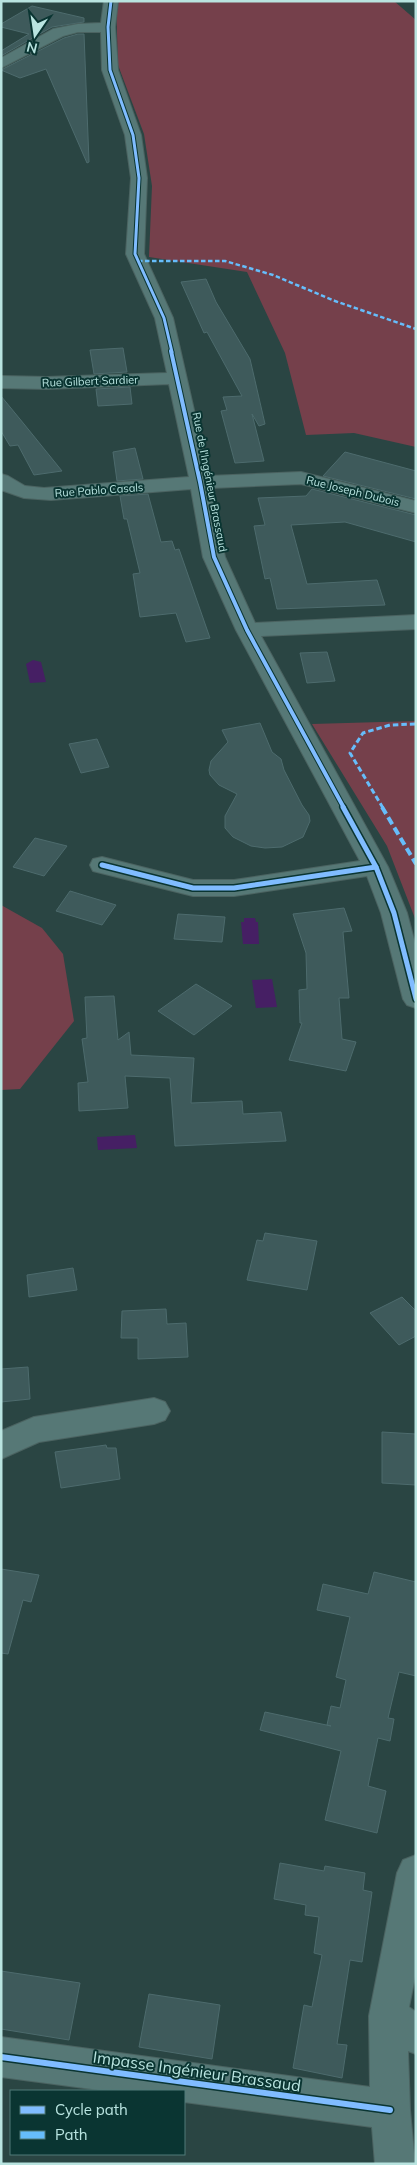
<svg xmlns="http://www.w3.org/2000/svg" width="417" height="2165" font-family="Mulish,sans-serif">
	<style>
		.green { fill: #75404b }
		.water { fill: #461f64 }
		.building { fill: #3e5a5b; stroke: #4d6b6d }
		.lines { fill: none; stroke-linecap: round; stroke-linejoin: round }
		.street-casing { stroke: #4b6361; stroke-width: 2 }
		.street { fill: #567876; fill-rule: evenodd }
		.quiet-far2 { stroke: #66bdfb; stroke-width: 2.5; stroke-dasharray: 4.5 2.5; stroke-linecap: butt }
		.quiet-far1 { stroke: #66bdfb; stroke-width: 3; stroke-dasharray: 5.5 3; stroke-linecap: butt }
		.quiet { stroke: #66bdfb; stroke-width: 4; stroke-dasharray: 8 4; stroke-linecap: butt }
		.cycleway-far3-casing { stroke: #0a3532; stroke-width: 5 }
		.cycleway-far2-casing { stroke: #0a3532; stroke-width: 6 }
		.cycleway-far1-casing { stroke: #0a3532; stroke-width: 8 }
		.cycleway-casing { stroke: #0a3532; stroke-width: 9 }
		.cycleway-far3 { stroke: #80bcff; stroke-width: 3 }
		.cycleway-far2 { stroke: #80bcff; stroke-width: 4 }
		.cycleway-far1 { stroke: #80bcff; stroke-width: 5 }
		.cycleway { stroke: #80bcff; stroke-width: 6 }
		.labels { text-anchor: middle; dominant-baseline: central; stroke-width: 4; stroke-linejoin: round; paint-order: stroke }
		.far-street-label { font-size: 11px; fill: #b9e4e0; stroke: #0a3532 }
		.near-street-label { font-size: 16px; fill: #b9e4e0; stroke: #0a3532 }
	</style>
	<rect width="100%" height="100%" fill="#2a4543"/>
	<g class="green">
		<path d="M116,1h278l22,19v427l-62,-14 -48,2 -21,-82 -38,-81 -98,-15 3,-71 -8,-52 -26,-69z"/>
		<path d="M416,721v200l-29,-75 -75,-122z"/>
		<path d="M1,905l41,23 21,26 11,67 -54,68 -19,1z"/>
	</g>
	<g class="water">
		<path d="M33,660l8,2 5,20 -16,1 -4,-19z"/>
		<path d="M244,918h11l1,4h2l1,22h-16l-2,-22h3z"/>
		<path d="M272,979l5,28 -21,1 -4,-28z"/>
		<path d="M135,1135l2,13 -39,2 -1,-13z"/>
	</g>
	<g class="building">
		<path d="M32,6l52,12v4l-32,5 -51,29v-5l28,-17 -28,-7v-3z"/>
		<path d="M78,34h6l5,128 -2,1 -41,-94 -26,9 -19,-8 63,-32z"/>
		<path d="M206,279l10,23 34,57 15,65 -6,2 -7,-12 12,47 -29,2 -14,-52 6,-1 -4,-13 19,-1 -35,-64 -3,1 -23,-51z"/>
		<path d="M123,348l4,24 -33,2 -4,-24z"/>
		<path d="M130,387l2,17 -34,2 -2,-17z"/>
		<path d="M1,396l23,28 38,47 -28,4 -16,-30 -8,1 -9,-15z"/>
		<path d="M135,448l8,31 -26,2 -4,-29z"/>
		<path d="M345,452l71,19v28l-93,-23z"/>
		<path d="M312,489l104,26v27l-71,-20 -54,3 16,59 70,-4 8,25 -108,4 -7,-31 -5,1 -11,-53 11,-1 -7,-27 48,-2z"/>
		<path d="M148,494l13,48 11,-1 3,9 4,-1 31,89 -24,4 -10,-29 -36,4 -7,-43 7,-1 -13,-54h-3l-4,-23z"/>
		<path d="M327,652l8,29 -28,2 -7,-30z"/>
		<path d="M260,723l12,29 9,7 3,11 18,35 7,10 1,6 -7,16 -21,10 -17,1 -14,-2 -18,-9 -8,-9v-12l12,-22 -18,-9 -9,-10 -1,-5 2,-9 17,-19 -6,-12z"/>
		<path d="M97,739l12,28 -28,6 -12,-29z"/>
		<path d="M35,838l32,8 -23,30 -31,-9z"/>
		<path d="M70,891l46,14 -14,20 -46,-14z"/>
		<path d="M344,908l8,23 -9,1 6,66h-10l3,41 14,3 -10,29 -57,-11 13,-37h-2l-1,-33 8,-1 -1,-36 -13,-39z"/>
		<path d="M178,914l47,3 -3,25 -48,-3z"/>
		<path d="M196,984l36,22 -38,29 -36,-24z"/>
		<path d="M114,996l4,44 11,-8 2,23 63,3 -3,45 51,-2 1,13 38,-2 5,29 -111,5 -5,-68 -45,-2 3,32 -49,3 -1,-28 10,-1 -6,-43 5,-1 -2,-41z"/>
		<path d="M265,1233l52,8 -10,49 -60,-10 10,-40 6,1z"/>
		<path d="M73,1268l4,22 -48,7 -2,-22z"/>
		<path d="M402,1297l14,14v25l-17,9 -29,-32z"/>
		<path d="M166,1309l1,15 19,-1 2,34 -50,2v-21h-17l1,-27z"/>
		<path d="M28,1367l2,32 -29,3v-33z"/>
		<path d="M382,1432l34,2v51l-34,-2z"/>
		<path d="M106,1445l1,3h9l4,31 -59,9 -6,-36z"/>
		<path d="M1,1569l38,6 -8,27 -8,-2 -15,54 -7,-1z"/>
		<path d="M374,1572l42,10v94l-17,-4 -11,46 6,1 -4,22 -12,-3 -10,48 18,5 -9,42 -52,-13 16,-69 -81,-21 5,-18 66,14 -4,-1 4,-19 9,2 6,-28 -10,-3 14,-60 -33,-7 6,-26 45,10z"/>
		<path d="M280,1863l44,8 1,-5 40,7 -2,17 9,2 -10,70 -12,-2 -13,84 10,1 -5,33 -49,-10 11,-63 8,2 10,-52 -8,-2 5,-36 -14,-2 1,-10 -32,-6z"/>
		<path d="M1,1971l79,12 -11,57 -68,-11z"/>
		<path d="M149,1994l71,11 -8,54 -73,-12z"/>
	</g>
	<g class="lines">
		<g class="street-casing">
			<g id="street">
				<path d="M104,1h14l-3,26 3,43 23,65 6,43 -3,76 29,64 36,158 92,-4 115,29v12l-115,-29 -90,4 14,69 30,66 161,-8v14l-155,7 127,231 19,46 9,34v61l-9,-3 -4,-6 -22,-86 -14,-37 -133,20h-41l-100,-25 -3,-6 3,-6 9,-2 91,23h41l126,-19 -124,-231 -33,-73 -12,-68 -140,11 -27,-2 -23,-8v-16l7,2 17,10 19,2 145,-11 -20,-93 -122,5 -46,-1v-12l46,1 120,-4 -12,-55 -29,-64 5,-76 -6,-43 -23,-65 -1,-38h-23l-15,4 -62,32v-10l52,-29 25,-5 23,-1z"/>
				<path d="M154,1398l11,4 5,9 -5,9 -11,4 -115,18 -38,17v-28l33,-14z"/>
				<path d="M416,1855v117l-7,35 7,5v42l-8,-3 2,59 5,54h-40l-3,-37 -188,-25v-11h-77l-106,-14v-40l369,50 -1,-71 28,-143 6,-13z"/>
			</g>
		</g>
		<use href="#street" class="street"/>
		<path class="quiet-far2" d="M138,261h87l48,14 62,26 81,28"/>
		<path class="quiet-far1" d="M383,808l-33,-55 13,-20 27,-8 26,-1"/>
		<path class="quiet" d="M382,807l34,57"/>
		<g class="cycleway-far3-casing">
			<path id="cycleway-far3" d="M111,1l-3,26 2,43 23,65 6,43 -4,76 29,64 8,34"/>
		</g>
		<g class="cycleway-far2-casing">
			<path id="cycleway-far2" d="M171,351l29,131 14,75 33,73 97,178"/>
		</g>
		<g class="cycleway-far1-casing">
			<g id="cycleway-far1">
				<path d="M343,807l33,60 18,46 22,86"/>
				<path d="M102,865l91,23h41l142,-21"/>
			</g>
		</g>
		<g class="cycleway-casing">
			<path id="cycleway" d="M1,2057l389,53"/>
		</g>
		<use href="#cycleway-far3" class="cycleway-far3"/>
		<use href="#cycleway-far2" class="cycleway-far2"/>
		<use href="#cycleway-far1" class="cycleway-far1"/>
		<use href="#cycleway" class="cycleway"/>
	</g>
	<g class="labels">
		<g class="far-street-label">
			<text transform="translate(90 381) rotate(-2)">Rue Gilbert Sardier</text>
			<text transform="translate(210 482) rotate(79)">Rue de l'Ingénieur Brassaud</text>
			<text transform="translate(99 490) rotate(-4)">Rue Pablo Casals</text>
			<text transform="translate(353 491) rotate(14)">Rue Joseph Dubois</text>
		</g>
		<g class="near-street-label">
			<text transform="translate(197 2071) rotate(8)">Impasse Ingénieur Brassaud</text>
		</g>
	</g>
	<rect width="417" height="2165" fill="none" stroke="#b9e4e0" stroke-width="5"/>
	<rect x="10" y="2090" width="175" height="65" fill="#0a3532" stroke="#507b78"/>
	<rect x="20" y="2106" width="25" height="8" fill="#80bcff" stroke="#507b78"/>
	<text x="55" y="2115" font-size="15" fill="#b9e4e0">Cycle path</text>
	<rect x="20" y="2131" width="25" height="8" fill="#66bdfb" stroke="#507b78"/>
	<text x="55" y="2140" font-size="15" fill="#b9e4e0">Path</text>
	<g transform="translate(35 35) rotate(193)" stroke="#0a3532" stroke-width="4" paint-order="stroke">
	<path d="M0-4L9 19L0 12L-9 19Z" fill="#b9e4e0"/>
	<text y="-8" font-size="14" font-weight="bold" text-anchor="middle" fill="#b9e4e0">N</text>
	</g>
</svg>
